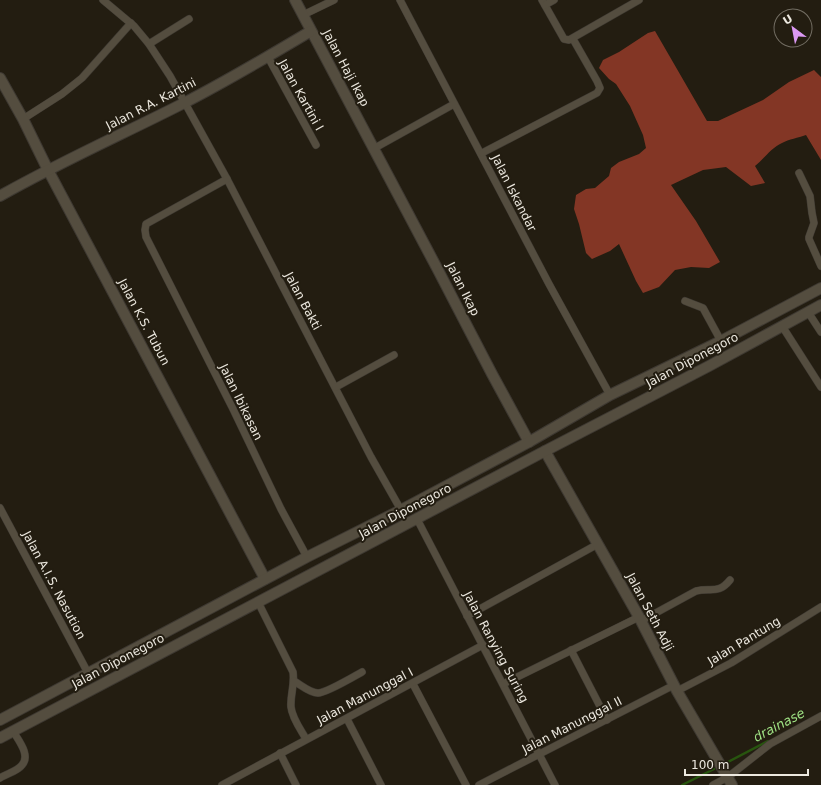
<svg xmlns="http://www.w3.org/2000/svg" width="821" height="785" font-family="'DejaVu Sans',sans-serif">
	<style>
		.forest { fill: #833625 }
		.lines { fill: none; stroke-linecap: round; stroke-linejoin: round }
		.stream { stroke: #28550f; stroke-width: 2.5 }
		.street-casing { stroke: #3e3932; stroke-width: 8 }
		.secondary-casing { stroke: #3e3932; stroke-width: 12 }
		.street { stroke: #544d3f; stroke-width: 7 }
		.secondary { stroke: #544d3f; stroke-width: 10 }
		.labels { text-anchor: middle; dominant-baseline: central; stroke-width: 4; stroke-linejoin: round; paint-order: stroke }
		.street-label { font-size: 12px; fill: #ece8df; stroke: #231d11 }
		.water-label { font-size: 13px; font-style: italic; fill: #9ee083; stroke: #231d11 }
	</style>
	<rect width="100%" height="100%" fill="#231d11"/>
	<path class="forest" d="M655,31l52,90h11l45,-21 26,-18 25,-12 7,7v83l-15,-25c-8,3 -17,4 -24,8 -11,5 -18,16 -27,23l10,17 -14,3 -25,-19 -23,3 -32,15 25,36 24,41 -11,6 -18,-1 -16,3 -16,17 -16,6 -7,-12 -17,-37 -9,7 -18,8 -6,-6 -7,-29 -5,-15 2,-14 10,-6 9,-1 14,-12 2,-8 8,-6 20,-8 7,-6 -3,-13 -13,-29 -14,-22 -7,-5 -10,-11 4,-8 16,-8 29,-19z"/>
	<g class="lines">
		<g class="stream">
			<path d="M724,764l44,-23"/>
			<path d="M682,785l32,-16"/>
		</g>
		<g class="street-casing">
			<g id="street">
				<path d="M103,0l31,26 15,18 21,32 57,103 144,278 30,53"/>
				<path d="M400,0l149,284 61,111"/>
				<path d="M542,0l22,39 5,1 70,-40"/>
				<path d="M545,5l9,-5"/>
				<path d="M303,15l31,-15"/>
				<path d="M149,44l40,-25"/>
				<path d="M268,57l48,88"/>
				<path d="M23,119l39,-25 20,-16 49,-55"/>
				<path d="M373,149l81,-45"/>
				<path d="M482,153l115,-60 3,-5 -3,-7 -24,-42"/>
				<path d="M799,173l11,23 2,17 2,10 -5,14v2l12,27"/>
				<path d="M227,179l-81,45 -1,6 1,7 87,172 48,100 26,48"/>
				<path d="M685,301l18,7 18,33"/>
				<path d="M808,312l13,20"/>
				<path d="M782,326l39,61"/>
				<path d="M336,387l58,-32"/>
				<path d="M0,508l88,165"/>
				<path d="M417,519l138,266"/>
				<path d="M258,602l35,70c2,13 -3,23 -2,35 1,11 10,23 15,32"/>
				<path d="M467,616l131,-72"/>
				<path d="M641,621l55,-30c15,-4 22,4 34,-11"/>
				<path d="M571,650l36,70"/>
				<path d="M294,681c7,4 16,12 24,12 8,0 35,-16 44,-21"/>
				<path d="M413,684l53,101"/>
				<path d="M503,684l136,-67"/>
				<path d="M677,691l54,-28 90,-56"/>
				<path d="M347,719l34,66"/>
				<path d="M280,753l16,32"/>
				<path d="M0,778c6,-4 18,-7 22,-13 9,-10 -4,-25 -9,-34"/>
				<path d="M222,785l261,-140"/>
				<path d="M479,785l195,-100"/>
				<path d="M713,785l15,-8 42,-33 51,-28"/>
			</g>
		</g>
		<g class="secondary-casing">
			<g id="secondary">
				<path d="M295,0l143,270 54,104 37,68"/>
				<path d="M0,78l23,41 25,51 217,409"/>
				<path d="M0,196c60,-34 123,-62 184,-93 43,-22 85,-47 127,-72"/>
				<path d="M545,451l94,166 38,74 55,94"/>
				<path d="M0,720l307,-163 94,-47 128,-68 81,-47 111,-54 100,-53"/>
				<path d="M0,738l545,-287 164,-85 112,-61"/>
			</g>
		</g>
		<use href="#street" class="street"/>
		<use href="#secondary" class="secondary"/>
	</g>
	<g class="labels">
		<g class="street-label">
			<text transform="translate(346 68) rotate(62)">Jalan Haji Ikap</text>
			<text transform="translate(301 95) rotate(61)">Jalan Kartini I</text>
			<text transform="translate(151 104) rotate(-27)">Jalan R.A. Kartini</text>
			<text transform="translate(514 193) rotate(63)">Jalan Iskandar</text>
			<text transform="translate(463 289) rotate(63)">Jalan Ikap</text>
			<text transform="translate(303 301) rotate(62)">Jalan Bakti</text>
			<text transform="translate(144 322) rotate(62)">Jalan K.S. Tubun</text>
			<text transform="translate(692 360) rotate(-28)">Jalan Diponegoro</text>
			<text transform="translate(241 402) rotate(64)">Jalan Ibikasan</text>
			<text transform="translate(405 511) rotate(-28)">Jalan Diponegoro</text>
			<text transform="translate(54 585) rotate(62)">Jalan A.I.S. Nasution</text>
			<text transform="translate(650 612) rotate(62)">Jalan Seth Adji</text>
			<text transform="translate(744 641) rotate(-31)">Jalan Pantung</text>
			<text transform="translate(496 647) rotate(62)">Jalan Ranying Suring</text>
			<text transform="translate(118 661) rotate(-28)">Jalan Diponegoro</text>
			<text transform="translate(365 696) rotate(-28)">Jalan Manunggal I</text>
			<text transform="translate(572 725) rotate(-27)">Jalan Manunggal II</text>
		</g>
		<g class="water-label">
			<text transform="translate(779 725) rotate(-28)">drainase</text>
		</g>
	</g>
	<g transform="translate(793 28) rotate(328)"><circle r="19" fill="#231d11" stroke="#736e63"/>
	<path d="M0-3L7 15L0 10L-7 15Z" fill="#dc99f4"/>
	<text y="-6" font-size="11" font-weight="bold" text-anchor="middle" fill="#ece8df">U</text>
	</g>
	<path d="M685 769v6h123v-6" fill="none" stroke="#ece8df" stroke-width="2"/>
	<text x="691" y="769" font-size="12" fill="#ece8df" stroke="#231d11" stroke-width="3" paint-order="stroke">100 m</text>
</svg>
